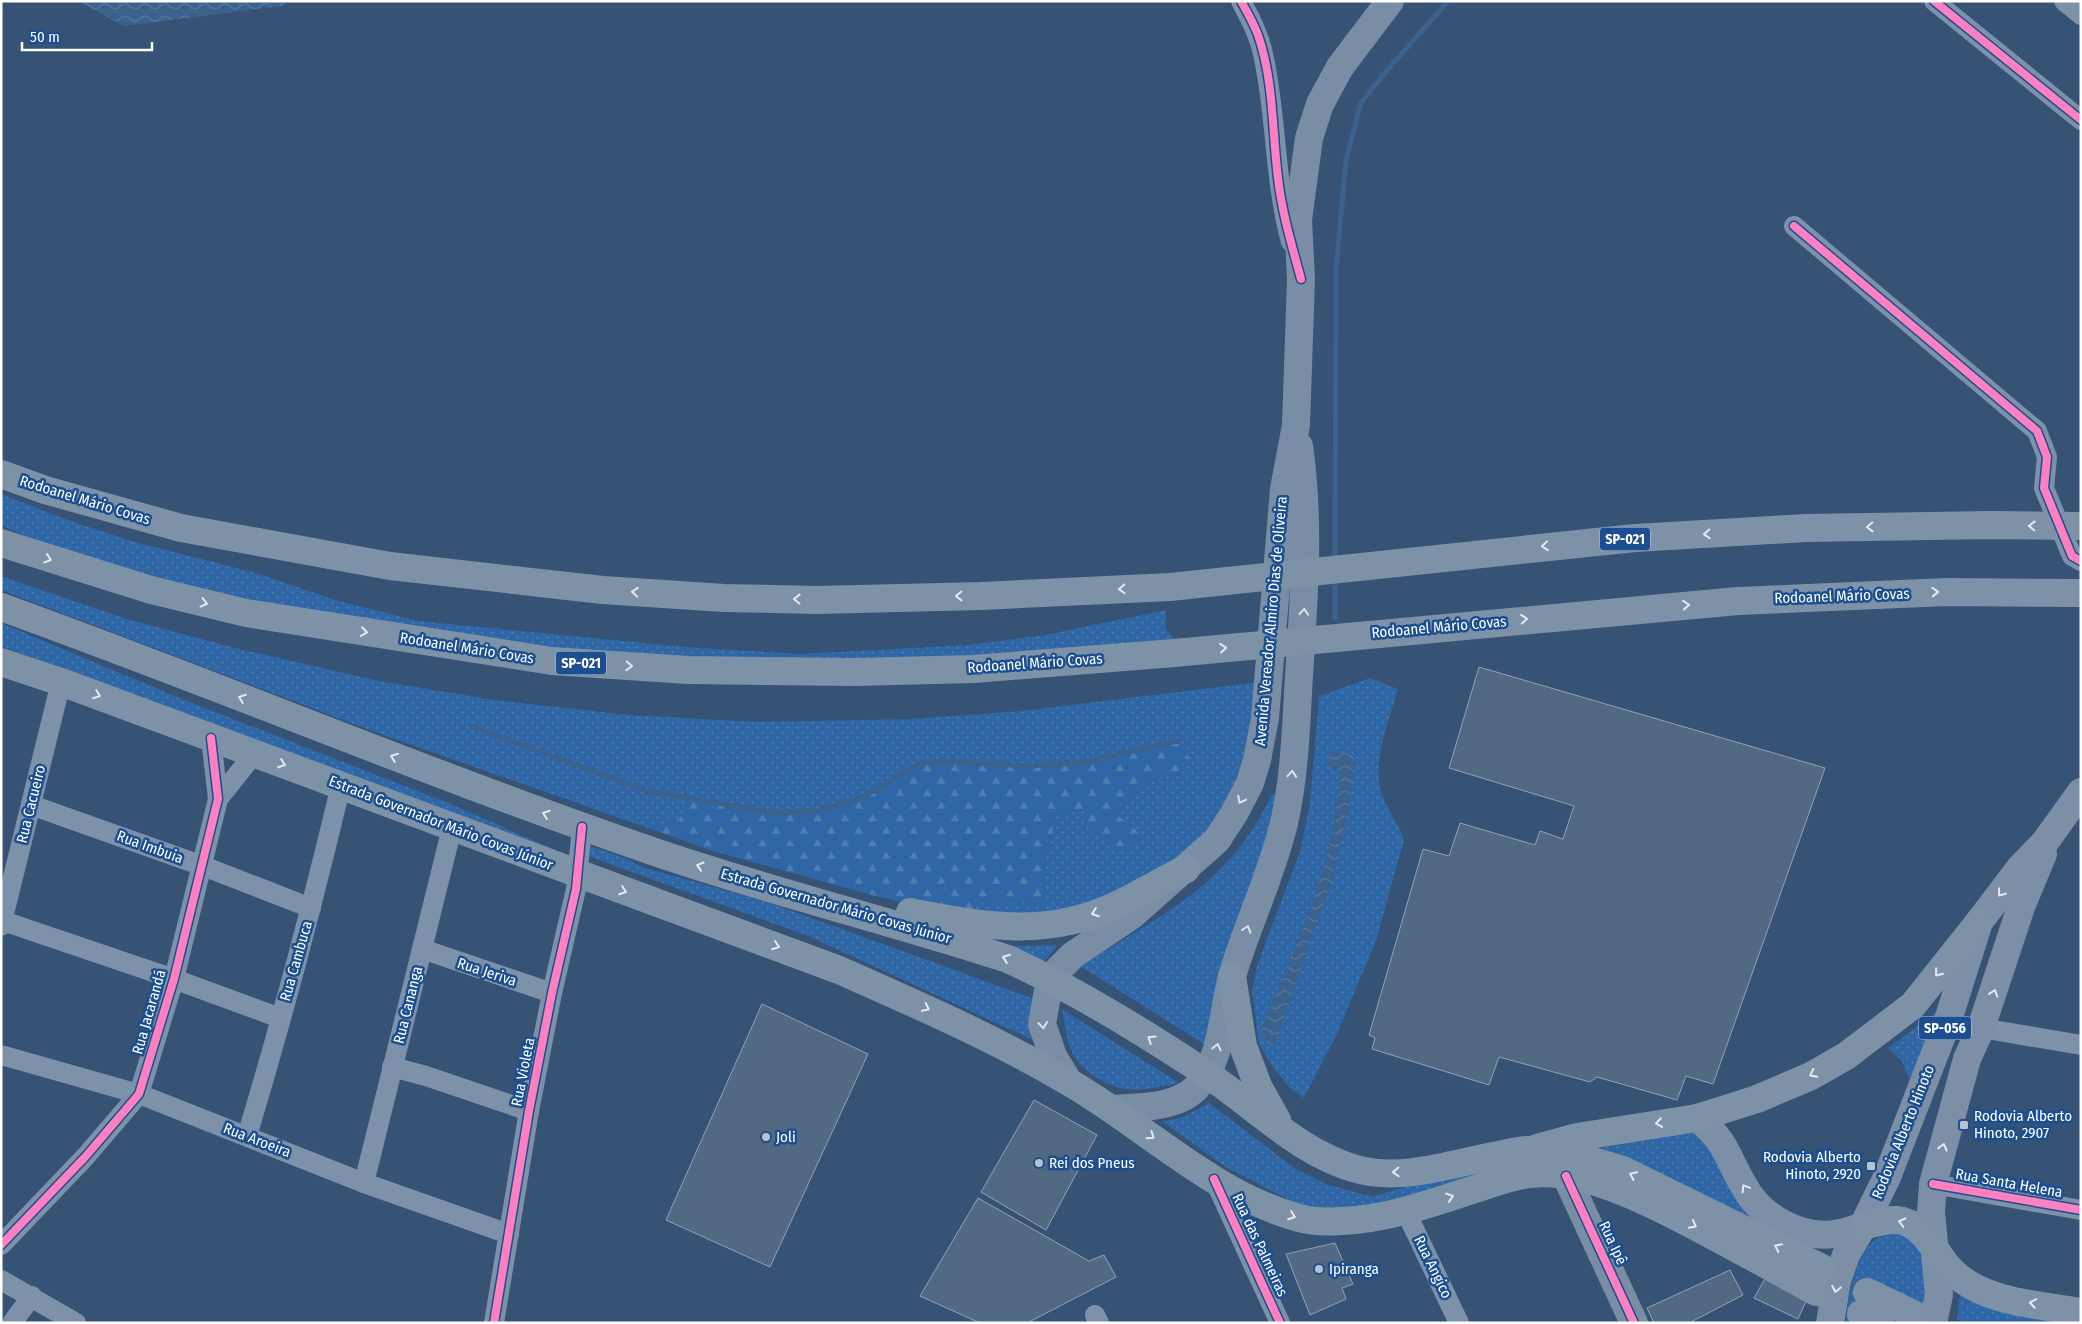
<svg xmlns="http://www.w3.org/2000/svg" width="2082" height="1324" font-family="'Fira Sans Condensed',sans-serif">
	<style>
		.grass { fill: url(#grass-dots); fill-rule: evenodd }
		.forest { fill: url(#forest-firs) }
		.water { fill: url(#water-waves) }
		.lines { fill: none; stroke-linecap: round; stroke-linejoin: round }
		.stream { stroke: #3b618d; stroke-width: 5 }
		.building { fill: #526984; stroke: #92a2b6 }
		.street { stroke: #7d92a8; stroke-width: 20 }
		.secondary { stroke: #798da4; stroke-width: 28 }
		.primary { stroke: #7d8ea7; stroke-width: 28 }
		.highway { stroke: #7e92a7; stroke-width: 28 }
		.cycleway-casing { stroke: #1b4f8f; stroke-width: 11 }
		.cycleway { stroke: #ff80c0; stroke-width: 8 }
		.oneway { stroke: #e5e9ed }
		.oneway2 { stroke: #dee2e8 }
		.oneway3 { stroke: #e5e8ed }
		.poi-dot { fill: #b9c2ce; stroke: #1b4f8f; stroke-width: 2 }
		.labels { text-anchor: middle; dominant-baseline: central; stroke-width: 5; stroke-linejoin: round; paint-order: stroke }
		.shield { fill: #1b4f8f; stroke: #bbcadd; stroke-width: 1 }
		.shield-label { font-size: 14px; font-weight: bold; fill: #fff }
		.street-label { font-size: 15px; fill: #fff; stroke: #1b4f8f }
		.poi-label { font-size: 15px; fill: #fff; stroke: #1b4f8f; text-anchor: start }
	</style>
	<defs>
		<pattern id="grass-dots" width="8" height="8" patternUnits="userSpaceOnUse" patternTransform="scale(1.25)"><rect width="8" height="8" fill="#2f66a5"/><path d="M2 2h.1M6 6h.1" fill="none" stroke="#4e7db2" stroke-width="1.8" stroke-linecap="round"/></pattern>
		<pattern id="forest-firs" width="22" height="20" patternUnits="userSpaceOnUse" patternTransform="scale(1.25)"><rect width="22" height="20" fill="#2f66a5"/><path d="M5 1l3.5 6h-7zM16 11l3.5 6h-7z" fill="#4e7db2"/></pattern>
		<pattern id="water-waves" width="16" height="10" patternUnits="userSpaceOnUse" patternTransform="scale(1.25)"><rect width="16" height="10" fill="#3b618d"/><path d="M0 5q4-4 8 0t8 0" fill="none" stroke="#58799e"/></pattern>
	</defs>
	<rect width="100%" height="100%" fill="#365274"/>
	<g class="grass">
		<path d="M1,494l72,28 62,20 121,31 79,27 83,21 267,26 114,7 169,-9 77,-10 121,-25v19l13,15 -137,21 -581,-10 -376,-93 -84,-37z"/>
		<path d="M1,576l126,43 108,29 144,33 116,19 134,15 129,7 153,-3 110,-8 239,-29 -21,98 -41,68 -131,70 -91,-2 -1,-14 69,2v-35l12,-53 27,-7 34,6 23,-31 42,-12 -59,-21 -44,12 -54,3 -107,-2 -57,34 -40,12 -142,10 -31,8 -273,-96 -374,-142z"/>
		<path d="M1,623l181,76 269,105 120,53 -121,-42 -449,-169z"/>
		<path d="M1370,678l28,11c-9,34 -30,78 -13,113 6,13 14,23 19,38l-28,101 -39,93 -33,64 -15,-11 -14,-17 -16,-26 -7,-54 6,-27 42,-111 10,-49 9,-107zM1355,760l-7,53 -18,73 -70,146c34,-84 78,-170 80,-262z"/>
		<path d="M1272,794l8,2 -73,250 -127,-80c81,-51 149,-80 192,-172z"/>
		<path d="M585,845l33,10 24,12 128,36 262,95 -2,19 3,23 -225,-104 -217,-79z"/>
		<path d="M1058,945l-15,18 -37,-16z"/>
		<path d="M1951,997l-40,85 -10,-22 -13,-12 44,-33z"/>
		<path d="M1062,1009l117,74c-35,7 -54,13 -85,-7 -8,-6 -16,-12 -21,-22 -7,-13 -8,-31 -11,-45z"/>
		<path d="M1209,1103l87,66 30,15 47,13 59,-19 82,-16 -111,41 -93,8 -86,-45 -62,-45 19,-3z"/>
		<path d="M1699,1133l69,94 -173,-78 86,-15z"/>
		<path d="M1900,1231l18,13 10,21 -5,58 -5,-19 -54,-26 -9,45h-10c6,-33 11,-91 55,-92z"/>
		<path d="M1960,1295l110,28h-98l-15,-3z"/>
	</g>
	<path class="forest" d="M1178,741l12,17 -8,14 -42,12 -23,31 28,22 -17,18 -39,-24 -6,-22 -27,7 -12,53v35l-69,-2 1,14 -97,-19 -166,-46 -65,-23 31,-8 11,-21 92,14 39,-3 40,-12 57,-34 26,-3 81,5 54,-3z"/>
	<g class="water">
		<path d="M78,1h209l-5,5 -158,20z"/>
		<path d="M1332,752l19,2 4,6 -7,53 -18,73 -54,155 -6,6 -10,-15c34,-84 78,-170 80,-262l-14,-2z"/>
	</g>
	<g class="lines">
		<g class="stream">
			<path d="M1335,563l1,-294 10,-109 15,-57 22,-28 65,-74"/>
			<path d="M1335,618v-39"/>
			<path d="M471,726l176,65 129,22 45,-3 40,-12 57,-34 26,-3 81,5 54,-3 99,-22"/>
		</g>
	</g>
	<g class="building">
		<path d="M1479,667l346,101 -112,316 -27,-8 -9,24 -80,-23 -7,5 -91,-25 -10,28 -117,-36 3,-11 -6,-3 54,-186 26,7 11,-33 75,22 5,-14 23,8 11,-33 -125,-38z"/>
		<path d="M762,1004l106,50 -98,213 -104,-47z"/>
		<path d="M1034,1100l63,35 -51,95 -65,-38z"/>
		<path d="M978,1198l111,63 15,-6 12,22 -89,46h-47l-60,-27z"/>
		<path d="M1335,1243l18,41 -11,4 4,11 -36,16 -24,-61z"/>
		<path d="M1730,1270l13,25 -54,28h-35l-7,-15z"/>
		<path d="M1766,1277l41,22 -9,20 -44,-21z"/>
	</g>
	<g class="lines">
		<g class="street">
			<path d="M1241,1c9,17 18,34 22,53 14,62 11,126 28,188"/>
			<path d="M1934,1l147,119"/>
			<path d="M2064,1l17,14"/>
			<path d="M1794,226l243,205 10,26 -3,31 28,68 9,5"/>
			<path d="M218,799l36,-45"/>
			<path d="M31,805l172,61 108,42"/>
			<path d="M3,921l171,58 106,39"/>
			<path d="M1,926l60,-244"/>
			<path d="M422,949l130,44"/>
			<path d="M1981,1028l100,17"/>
			<path d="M1,1055l138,39 225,89 145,51"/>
			<path d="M392,1067l34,9 103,35"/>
			<path d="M247,1136c35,-116 66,-233 94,-351"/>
			<path d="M1214,1179l66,144"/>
			<path d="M364,1183l88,-355"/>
			<path d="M1933,1184l148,26"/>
			<path d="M1406,1212l53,111"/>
			<path d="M1,1245l85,-89 53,-62 35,-115 44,-180 -7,-61"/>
			<path d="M1,1280l75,43"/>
			<path d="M1095,1315l4,8"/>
			<path d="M12,1323l20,-27"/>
			<path d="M494,1323l35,-212 23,-118 24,-104 6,-62"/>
		</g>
		<g class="secondary">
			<path d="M1068,1081l-15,-25 -11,-32 8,-46 23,-23 58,-39 86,-76 18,-28 15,-29 7,-23 8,-42 19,-229 12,-64 5,-146 -3,-59 11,-82 11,-34 20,-37 50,-66"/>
			<path d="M1111,1109c27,-2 65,0 86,-22 27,-30 25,-77 36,-114 15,-50 39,-99 51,-150 11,-48 12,-98 15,-147 5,-77 11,-154 0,-230"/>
			<path d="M1566,1176l68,147"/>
		</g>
		<g class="primary">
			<path d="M1697,1118c30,23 29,38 47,68 16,30 55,53 90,48 10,-1 20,-5 29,-8"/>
			<path d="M1830,1323l7,-42 9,-26 17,-29 24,-49 61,-157 31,-98 41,-54 25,-26 36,-50"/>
			<path d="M1933,1323l6,-28 -8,-83 2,-28 34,-125 14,-31 40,-121 22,-53"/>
		</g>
		<g class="highway">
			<path d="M1,474l44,16 136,38 209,38 213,24 121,8 93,2 164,-4 189,-9 465,-49 171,-10 185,-3 90,1"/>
			<path d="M1,543l150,47 95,23 306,48 136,9 167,2 119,-3 200,-16 564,-52 209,-9 134,1"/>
			<path d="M1,607c217,78 430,168 648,243 118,41 240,70 359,109 69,32 135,73 199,115 49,33 94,81 153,96 44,11 94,-7 138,-15 10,-2 23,-6 33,-5 30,1 63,11 92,20l199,98"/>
			<path d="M1,662l60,20 778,288c77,34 155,68 228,111 77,44 145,113 232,137 14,4 28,4 43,3 45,-2 87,-17 130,-31 19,-6 38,-14 58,-16 61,-7 138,38 191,66 32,17 64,35 95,52"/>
			<path d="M910,912c74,14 137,27 209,-8 23,-11 44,-24 67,-35"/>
			<path d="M1232,976l11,70 15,40 19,34"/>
			<path d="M1537,1148l40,-11 120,-19 60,-19 54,-23 35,-20 67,-51 66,-83"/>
			<path d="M1863,1226c12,-3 23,-7 34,-6 25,2 38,32 52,48 8,9 20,17 31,22 30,14 68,16 101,22"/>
			<path d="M1867,1292l46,22"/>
			<path d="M1861,1314l19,9"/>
		</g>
		<g class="cycleway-casing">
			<g id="cycleway">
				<path d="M1241,1c6,11 13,23 17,34 16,46 14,96 20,143 4,35 14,68 23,101"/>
				<path d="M1934,1l147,119"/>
				<path d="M1794,226l243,205 10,26 -3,31 28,68 9,5"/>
				<path d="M1566,1176l68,147"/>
				<path d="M1214,1179l66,144"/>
				<path d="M1933,1184l148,26"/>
				<path d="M1,1245l85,-89 53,-62 35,-115 44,-180 -7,-61"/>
				<path d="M494,1323l35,-212 23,-118 24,-104 6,-62"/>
			</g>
		</g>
		<use href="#cycleway" class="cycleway"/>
	</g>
	<defs><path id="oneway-chevron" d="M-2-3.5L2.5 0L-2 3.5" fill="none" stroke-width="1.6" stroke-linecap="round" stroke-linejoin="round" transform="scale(1.25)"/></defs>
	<g class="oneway">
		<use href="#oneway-chevron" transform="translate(2032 526) rotate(-179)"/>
		<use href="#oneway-chevron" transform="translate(1870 527) rotate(179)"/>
		<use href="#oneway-chevron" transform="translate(1707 534) rotate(177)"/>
		<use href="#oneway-chevron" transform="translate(1545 546) rotate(174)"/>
		<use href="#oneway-chevron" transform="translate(48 559) rotate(18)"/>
		<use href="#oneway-chevron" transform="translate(1122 589) rotate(177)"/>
		<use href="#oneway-chevron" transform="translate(635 592) rotate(-176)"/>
		<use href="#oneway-chevron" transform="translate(1935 592) rotate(-2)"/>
		<use href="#oneway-chevron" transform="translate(959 596) rotate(179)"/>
		<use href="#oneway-chevron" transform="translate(797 599) rotate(-179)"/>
		<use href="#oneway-chevron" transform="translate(204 603) rotate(14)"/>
		<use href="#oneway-chevron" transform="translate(1686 605) rotate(-5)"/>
		<use href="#oneway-chevron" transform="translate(1524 619) rotate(-5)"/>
		<use href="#oneway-chevron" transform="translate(364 632) rotate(9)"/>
		<use href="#oneway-chevron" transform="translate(1223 648) rotate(-6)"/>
		<use href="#oneway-chevron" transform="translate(629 666) rotate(4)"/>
		<use href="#oneway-chevron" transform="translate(97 695) rotate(21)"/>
		<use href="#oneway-chevron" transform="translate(242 698) rotate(-159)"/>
		<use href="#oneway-chevron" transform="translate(394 757) rotate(-159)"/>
		<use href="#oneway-chevron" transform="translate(282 764) rotate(20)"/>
		<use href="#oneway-chevron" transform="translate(546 814) rotate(-160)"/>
		<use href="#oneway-chevron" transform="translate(700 866) rotate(-163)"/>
		<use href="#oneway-chevron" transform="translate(623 891) rotate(20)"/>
		<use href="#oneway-chevron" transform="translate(1095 913) rotate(160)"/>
		<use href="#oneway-chevron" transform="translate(776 946) rotate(20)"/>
		<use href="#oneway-chevron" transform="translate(1006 958) rotate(-159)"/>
		<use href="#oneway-chevron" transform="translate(1938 973) rotate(128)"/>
		<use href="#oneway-chevron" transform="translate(926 1008) rotate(26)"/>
		<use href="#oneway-chevron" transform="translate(1151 1039) rotate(-148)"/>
		<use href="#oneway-chevron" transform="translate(1813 1074) rotate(153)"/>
		<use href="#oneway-chevron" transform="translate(1659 1123) rotate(172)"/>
		<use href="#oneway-chevron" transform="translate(1151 1136) rotate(34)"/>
		<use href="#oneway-chevron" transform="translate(1396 1172) rotate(178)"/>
		<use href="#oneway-chevron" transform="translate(1633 1175) rotate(-154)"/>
		<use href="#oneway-chevron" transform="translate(1450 1197) rotate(-18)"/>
		<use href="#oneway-chevron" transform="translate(1292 1216) rotate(20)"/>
		<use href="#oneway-chevron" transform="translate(1902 1222) rotate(-166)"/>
		<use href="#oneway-chevron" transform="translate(1693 1225) rotate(28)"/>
		<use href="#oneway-chevron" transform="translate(1778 1247) rotate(-154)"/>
		<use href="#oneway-chevron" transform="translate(2033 1303) rotate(-170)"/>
	</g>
	<g class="oneway2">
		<use href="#oneway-chevron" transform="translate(1304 612) rotate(-86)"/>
		<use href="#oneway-chevron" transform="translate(1292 774) rotate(-85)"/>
		<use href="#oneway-chevron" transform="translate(1241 800) rotate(117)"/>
		<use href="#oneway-chevron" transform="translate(1247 929) rotate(-72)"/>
		<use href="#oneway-chevron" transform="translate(1043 1025) rotate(84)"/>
		<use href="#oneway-chevron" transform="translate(1217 1047) rotate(-78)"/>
	</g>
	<g class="oneway3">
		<use href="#oneway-chevron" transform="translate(2001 893) rotate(127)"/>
		<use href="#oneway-chevron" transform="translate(1994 993) rotate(-71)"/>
		<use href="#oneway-chevron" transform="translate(1943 1147) rotate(-76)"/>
		<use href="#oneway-chevron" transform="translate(1745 1188) rotate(-121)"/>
		<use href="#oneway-chevron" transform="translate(1836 1289) rotate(101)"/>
	</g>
	<g class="poi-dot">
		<rect x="1959" y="1120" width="10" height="10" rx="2.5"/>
		<circle cx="766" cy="1137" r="5"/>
		<circle cx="1039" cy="1163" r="5"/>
		<rect x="1866" y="1161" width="10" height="10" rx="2.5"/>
		<circle cx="1319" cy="1269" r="5"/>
	</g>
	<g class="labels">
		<g class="shield">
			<rect x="1600" y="527.5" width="50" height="23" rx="4"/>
			<rect x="556" y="651.5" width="50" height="23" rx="4"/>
			<rect x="1919" y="1016.5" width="52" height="23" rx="4"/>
		</g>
		<g class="shield-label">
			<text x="1625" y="539">SP-021</text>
			<text x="581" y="663">SP-021</text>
			<text x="1945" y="1028">SP-056</text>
		</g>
		<g class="street-label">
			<text transform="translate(85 500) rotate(17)">Rodoanel Mário Covas</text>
			<text transform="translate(1842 596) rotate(-2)">Rodoanel Mário Covas</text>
			<text transform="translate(1271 621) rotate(-85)">Avenida Vereador Almiro Dias de Oliveira</text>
			<text transform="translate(1439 627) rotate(-5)">Rodoanel Mário Covas</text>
			<text transform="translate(467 648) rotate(9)">Rodoanel Mário Covas</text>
			<text transform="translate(1035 663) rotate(-4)">Rodoanel Mário Covas</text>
			<text transform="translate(31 804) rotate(-76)">Rua Cacueiro</text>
			<text transform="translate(441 823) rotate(21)">Estrada Governador Mário Covas Júnior</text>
			<text transform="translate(150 847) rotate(20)">Rua Imbuia</text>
			<text transform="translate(836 906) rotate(16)">Estrada Governador Mário Covas Júnior</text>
			<text transform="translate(296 961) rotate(-74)">Rua Cambuca</text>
			<text transform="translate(487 972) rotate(18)">Rua Jeriva</text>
			<text transform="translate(408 1005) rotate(-76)">Rua Cananga</text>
			<text transform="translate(149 1012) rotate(-74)">Rua Jacarandá</text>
			<text transform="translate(523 1072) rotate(-79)">Rua Violeta</text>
			<text transform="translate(1903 1132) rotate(-68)">Rodovia Alberto Hinoto</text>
			<text transform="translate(257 1140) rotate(21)">Rua Aroeira</text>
			<text transform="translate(2009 1183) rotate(10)">Rua Santa Helena</text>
			<text transform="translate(1613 1243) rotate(65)">Rua Ipê</text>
			<text transform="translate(1260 1245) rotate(65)">Rua das Palmeiras</text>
			<text transform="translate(1433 1267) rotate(64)">Rua Angico</text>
		</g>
		<g class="poi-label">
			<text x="1974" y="1116">Rodovia Alberto<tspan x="1974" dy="17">Hinoto, 2907</tspan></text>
			<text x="776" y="1137">Joli</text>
			<text x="1861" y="1157" text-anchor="end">Rodovia Alberto<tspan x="1861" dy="17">Hinoto, 2920</tspan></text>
			<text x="1049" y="1163">Rei dos Pneus</text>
			<text x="1329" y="1269">Ipiranga</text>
		</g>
	</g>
	<rect width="2082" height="1324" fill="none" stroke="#ffffff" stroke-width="5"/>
	<path d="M22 42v8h130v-8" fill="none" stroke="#ffffff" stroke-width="2.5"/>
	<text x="30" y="42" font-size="15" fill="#ffffff" stroke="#1b4f8f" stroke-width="4" paint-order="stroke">50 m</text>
</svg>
